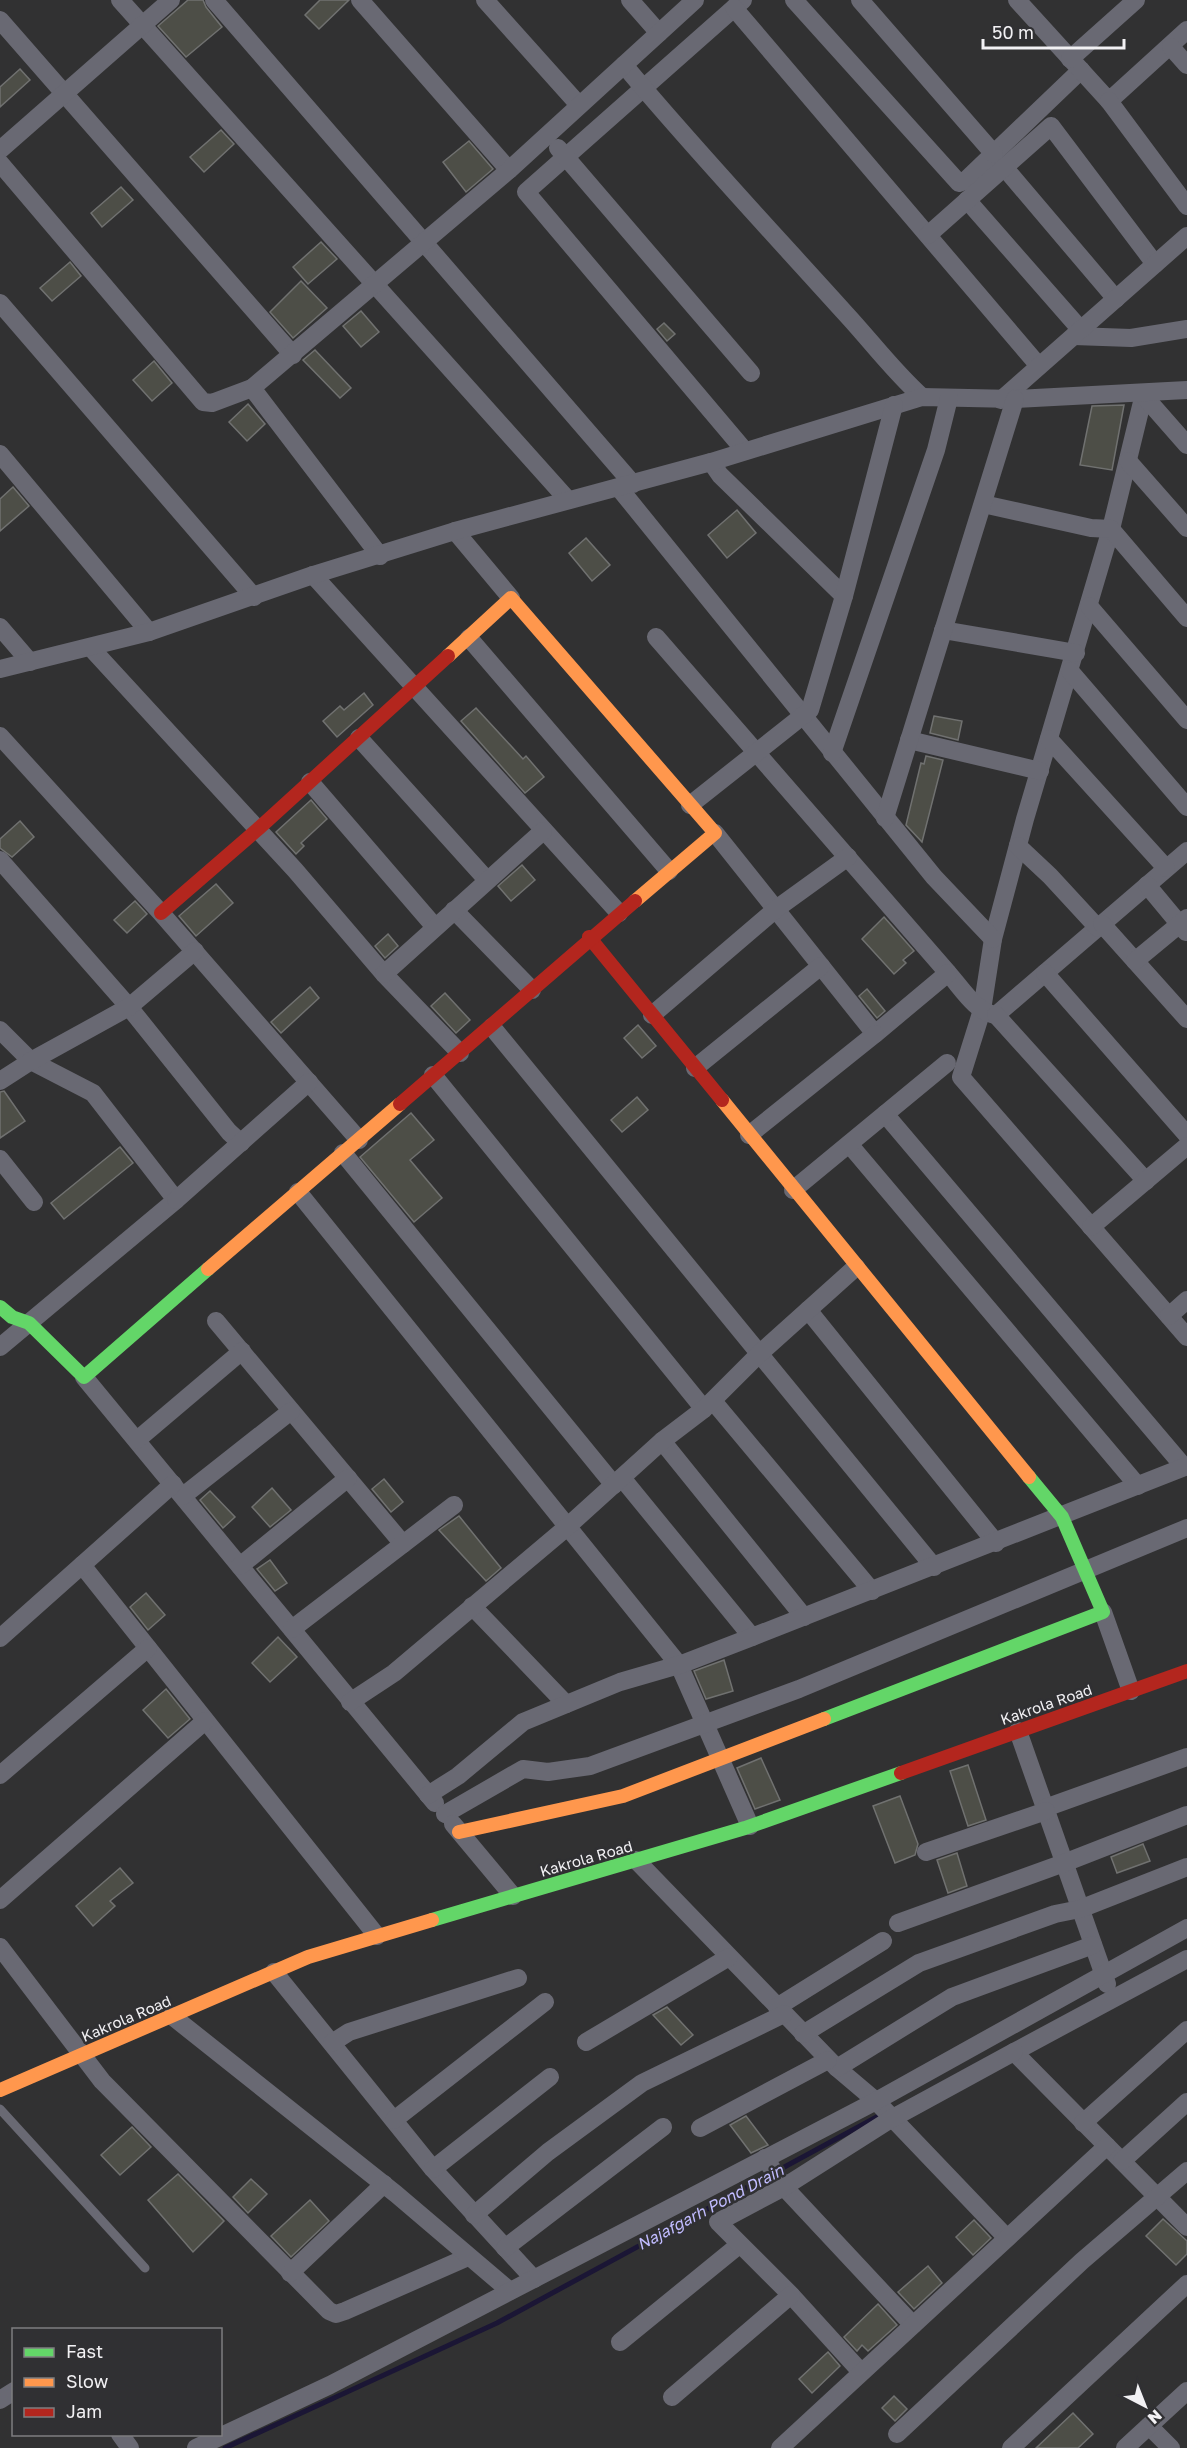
<svg xmlns="http://www.w3.org/2000/svg" width="1187" height="2448" font-family="'Golos Text',sans-serif">
	<style>
		.lines { fill: none; stroke-linecap: round; stroke-linejoin: round }
		.stream { stroke: #1b1635; stroke-width: 5 }
		.building { fill: #4d4e47; stroke: #707170; stroke-width: 1.5 }
		.lane { stroke: #696973; stroke-width: 9 }
		.street { stroke: #696973; stroke-width: 18 }
		.fast { stroke: #63d668; stroke-width: 14 }
		.slow { stroke: #ff974d; stroke-width: 14 }
		.jam { stroke: #b3261e; stroke-width: 14 }
		.labels { text-anchor: middle; dominant-baseline: central; stroke-width: 5; stroke-linejoin: round; paint-order: stroke }
		.street-label { font-size: 15px; fill: #f2f1f4; stroke: #303033 }
		.water-label { font-size: 16px; font-style: italic; fill: #c1bcff; stroke: #303033 }
	</style>
	<rect width="100%" height="100%" fill="#313132"/>
	<g class="lines">
		<path class="stream" d="M225,2448l272,-125 387,-210"/>
	</g>
	<g class="building">
		<path d="M188,0h15l3,7 16,20 -36,30 -28,-31z"/>
		<path d="M320,0h29l-30,29 -14,-14z"/>
		<path d="M20,69l10,11 -30,27v-20z"/>
		<path d="M221,130l13,14 -30,28 -14,-15z"/>
		<path d="M469,141l24,28 -27,23 -23,-30z"/>
		<path d="M121,187l12,13 -31,27 -11,-14z"/>
		<path d="M321,242l16,17 -29,25 -15,-17z"/>
		<path d="M70,262l11,14 -29,25 -12,-13z"/>
		<path d="M301,281l26,27 -34,30 -23,-26z"/>
		<path d="M361,311l18,21 -18,15 -18,-21z"/>
		<path d="M664,323l11,11 -8,7 -10,-12z"/>
		<path d="M315,350l36,38 -11,10 -37,-38z"/>
		<path d="M154,361l18,22 -20,18 -19,-21z"/>
		<path d="M248,404l17,20 -18,17 -18,-19z"/>
		<path d="M1124,405l-12,65 -32,-5 12,-59z"/>
		<path d="M13,487l16,19 -29,25v-32z"/>
		<path d="M737,510l19,23 -29,25 -19,-23z"/>
		<path d="M586,538l24,27 -18,16 -23,-28z"/>
		<path d="M364,693l9,12 -36,32 -14,-16 17,-15 4,4z"/>
		<path d="M476,708l47,51 3,-3 18,21 -19,16 -64,-72z"/>
		<path d="M934,716l28,5 -4,19 -28,-7z"/>
		<path d="M926,756l17,4 -21,82 -16,-17 15,-62 3,1z"/>
		<path d="M311,800l16,19 -26,24 3,3 -8,8 -20,-22z"/>
		<path d="M20,821l14,16 -22,20 -12,-9v-9z"/>
		<path d="M522,865l13,15 -24,21 -13,-15z"/>
		<path d="M216,884l17,19 -37,33 -17,-20z"/>
		<path d="M135,901l12,13 -20,19 -13,-13z"/>
		<path d="M884,917l30,34 -11,9 3,3 -12,11 -32,-35z"/>
		<path d="M388,934l10,12 -13,12 -10,-12z"/>
		<path d="M310,987l9,11 -38,35 -10,-11z"/>
		<path d="M867,989l18,22 -8,7 -18,-22z"/>
		<path d="M445,993l25,27 -14,13 -25,-27z"/>
		<path d="M638,1025l18,21 -14,12 -18,-20z"/>
		<path d="M4,1091l21,30 -25,17v-46z"/>
		<path d="M637,1097l11,13 -26,22 -11,-12z"/>
		<path d="M411,1113l23,27 -24,20 32,38 -28,24 -54,-65z"/>
		<path d="M120,1147l13,16 -69,56 -13,-16z"/>
		<path d="M384,1479l19,23 -12,10 -19,-23z"/>
		<path d="M272,1488l19,22 -21,17 -18,-20z"/>
		<path d="M210,1491l25,26 -12,11 -23,-28z"/>
		<path d="M459,1516l42,52 -15,13 -47,-51z"/>
		<path d="M270,1560l17,23 -12,8 -18,-22z"/>
		<path d="M146,1593l19,22 -17,15 -18,-23z"/>
		<path d="M278,1637l19,20 -27,25 -18,-19z"/>
		<path d="M724,1660l9,31 -27,8 -12,-28z"/>
		<path d="M166,1689l24,30 -22,19 -25,-28z"/>
		<path d="M761,1758l19,42 -25,9 -18,-41z"/>
		<path d="M968,1765l18,55 -18,6 -18,-55z"/>
		<path d="M900,1796l18,48 -3,11 -20,8 -22,-57z"/>
		<path d="M1143,1844l7,17 -33,12 -6,-16z"/>
		<path d="M957,1853l10,33 -19,7 -11,-33z"/>
		<path d="M120,1868l13,15 -23,18 5,5 -22,20 -17,-20z"/>
		<path d="M667,2007l26,28 -12,10 -28,-30z"/>
		<path d="M746,2116l22,29 -17,8 -21,-28z"/>
		<path d="M132,2127l19,20 -31,28 -19,-20z"/>
		<path d="M178,2174l46,47 -31,31 -45,-52z"/>
		<path d="M251,2179l16,15 -19,19 -15,-16z"/>
		<path d="M310,2200l19,21 -38,36 -20,-21z"/>
		<path d="M1163,2219l24,22v13l-11,11 -30,-29z"/>
		<path d="M974,2220l17,18 -18,17 -17,-18z"/>
		<path d="M928,2266l14,17 -28,26 -16,-17z"/>
		<path d="M878,2304l19,21 -29,26 -6,-6 -5,6 -13,-14z"/>
		<path d="M828,2352l12,14 -28,27 -13,-14z"/>
		<path d="M894,2396l13,13 -12,12 -13,-13z"/>
		<path d="M1073,2413l20,21 -15,14h-42z"/>
	</g>
	<g class="lines">
		<path class="lane" d="M0,2109l145,159"/>
		<g class="street">
			<path d="M120,0l448,500"/>
			<path d="M214,0l419,484"/>
			<path d="M360,0l149,170"/>
			<path d="M485,0l94,105"/>
			<path d="M630,0l29,33"/>
			<path d="M743,0l-217,192 219,259"/>
			<path d="M794,0l165,183 6,-2 116,-111"/>
			<path d="M860,0l134,154"/>
			<path d="M1017,0l92,101 78,-71"/>
			<path d="M734,8l305,358"/>
			<path d="M0,20l293,335"/>
			<path d="M1171,47l16,18"/>
			<path d="M1070,59l66,-59"/>
			<path d="M624,65c71,85 147,166 221,248 26,28 48,58 77,84"/>
			<path d="M1109,101l78,105"/>
			<path d="M558,148l193,225"/>
			<path d="M0,150l171,-150"/>
			<path d="M0,163l203,239 9,1 40,-15"/>
			<path d="M1004,167l112,132"/>
			<path d="M967,200l114,130"/>
			<path d="M928,235l123,-109 104,138"/>
			<path d="M0,303l254,294"/>
			<path d="M1074,336l57,2 56,-9"/>
			<path d="M1144,394l-33,135 -86,290 -32,120 -11,71 -21,67 226,260"/>
			<path d="M1144,396l43,49"/>
			<path d="M1001,400l186,-164"/>
			<path d="M0,454l149,178"/>
			<path d="M1128,461l59,67"/>
			<path d="M711,462l9,13 124,121"/>
			<path d="M619,488l315,389 59,62"/>
			<path d="M983,504l108,24 20,1 76,89"/>
			<path d="M455,531l56,67"/>
			<path d="M380,556l-128,-168 257,-218 186,-170"/>
			<path d="M313,575l306,338"/>
			<path d="M1089,606l98,114"/>
			<path d="M0,627l30,35"/>
			<path d="M943,630l133,23"/>
			<path d="M656,637l292,336c13,14 28,40 48,42l191,-164"/>
			<path d="M469,638l200,233"/>
			<path d="M91,648l204,222 89,104 76,79"/>
			<path d="M0,669l149,-37 164,-57 142,-44 256,-69 211,-65 93,2 172,-9"/>
			<path d="M1070,671l117,136"/>
			<path d="M0,736l161,177 198,227"/>
			<path d="M359,738l128,142"/>
			<path d="M1049,739l117,129"/>
			<path d="M909,740l131,31"/>
			<path d="M832,753l104,-303 13,-52"/>
			<path d="M310,782l125,145"/>
			<path d="M690,805l120,-95 34,-114 50,-191"/>
			<path d="M885,818l130,-419"/>
			<path d="M715,833l160,201 73,-61"/>
			<path d="M1018,846l32,30 48,52"/>
			<path d="M0,860l129,147 100,125 12,11"/>
			<path d="M1147,885l39,47"/>
			<path d="M454,910l78,80"/>
			<path d="M1102,924l85,95"/>
			<path d="M1135,961l52,-43"/>
			<path d="M1045,973l142,162"/>
			<path d="M384,974l159,-143"/>
			<path d="M652,1015l124,-106 72,-52"/>
			<path d="M996,1015l150,166"/>
			<path d="M492,1027l442,540"/>
			<path d="M0,1030l31,31 62,32 83,107 -176,147"/>
			<path d="M695,1068l126,-102"/>
			<path d="M433,1075l271,334"/>
			<path d="M0,1081l31,-20 98,-54 66,-56"/>
			<path d="M885,1114l299,353"/>
			<path d="M749,1135l126,-101"/>
			<path d="M849,1144l289,342"/>
			<path d="M343,1153l271,332"/>
			<path d="M0,1159l34,43"/>
			<path d="M793,1190l154,-127"/>
			<path d="M298,1192l381,473 71,161"/>
			<path d="M176,1200l133,-118"/>
			<path d="M1091,1227l96,-81"/>
			<path d="M808,1310l188,233"/>
			<path d="M1169,1316l18,-16"/>
			<path d="M216,1321l187,223"/>
			<path d="M84,1377l351,426"/>
			<path d="M713,1401l159,190"/>
			<path d="M137,1440l105,-89"/>
			<path d="M662,1441l142,176"/>
			<path d="M622,1478l130,159"/>
			<path d="M183,1496l108,-85"/>
			<path d="M82,1565l295,371"/>
			<path d="M240,1566l108,-88"/>
			<path d="M472,1606l94,98"/>
			<path d="M1103,1612l28,79"/>
			<path d="M292,1629l162,-124"/>
			<path d="M0,1638l173,-154"/>
			<path d="M350,1702l44,-29 173,-146 95,-86 42,-32 54,-54 98,-88"/>
			<path d="M1018,1731l89,253"/>
			<path d="M0,1775l148,-127"/>
			<path d="M428,1795l30,-19 65,-54 97,-40 62,-18 70,-27 435,-171"/>
			<path d="M1045,1808l142,-51"/>
			<path d="M445,1814l78,-45 25,3 42,-6 209,-77 388,-161"/>
			<path d="M453,1824l60,72"/>
			<path d="M926,1852l120,-41"/>
			<path d="M636,1860l201,208 39,33 131,137"/>
			<path d="M0,1900l205,-179"/>
			<path d="M898,1923l166,-60 123,-48"/>
			<path d="M0,1947l102,134 227,230 7,3 9,-3 123,-54"/>
			<path d="M1187,1959l-173,93 173,175"/>
			<path d="M274,1972l159,197 101,110"/>
			<path d="M777,2007l106,-66"/>
			<path d="M172,2016l224,178 114,97"/>
			<path d="M803,2034l116,-71 136,-49 25,-5 107,-42"/>
			<path d="M586,2042l143,-85"/>
			<path d="M332,2043l17,-11 169,-54"/>
			<path d="M837,2068l115,-71 141,-52"/>
			<path d="M394,2120l151,-118"/>
			<path d="M1083,2123l104,-93"/>
			<path d="M700,2128l128,-68"/>
			<path d="M765,2158l19,29 129,138"/>
			<path d="M1122,2161l65,-59"/>
			<path d="M433,2169l117,-92"/>
			<path d="M474,2215l74,-63 94,-69 142,-69"/>
			<path d="M505,2248l158,-121"/>
			<path d="M290,2273l94,-89"/>
			<path d="M620,2342l119,-97"/>
			<path d="M861,2372l-70,-77 -73,-73 66,-35 107,-68 123,-67"/>
			<path d="M672,2397l119,-102"/>
			<path d="M0,2400l14,-9"/>
			<path d="M1149,2426l22,22"/>
			<path d="M120,2434l10,14"/>
			<path d="M897,2434l185,-173 105,-90"/>
			<path d="M196,2448l134,-63 546,-284 311,-173"/>
			<path d="M780,2448l327,-302"/>
			<path d="M1011,2448l176,-164"/>
			<path d="M1125,2448l62,-57"/>
		</g>
		<g class="fast">
			<path d="M0,1307l12,10 17,6 55,54 124,-108"/>
			<path d="M824,1719l279,-107 -41,-95 -33,-40"/>
			<path d="M432,1920l313,-92 156,-55"/>
		</g>
		<g class="slow">
			<path d="M448,656l63,-58 204,235 -80,68"/>
			<path d="M722,1100l307,377"/>
			<path d="M208,1269l192,-165"/>
			<path d="M459,1832l164,-36 201,-77"/>
			<path d="M0,2090l308,-133 124,-37"/>
		</g>
		<g class="jam">
			<path d="M161,913l97,-84 190,-173"/>
			<path d="M589,937l133,163"/>
			<path d="M400,1104l235,-203"/>
			<path d="M901,1773l286,-102"/>
		</g>
	</g>
	<g class="labels">
		<g class="street-label">
			<text transform="translate(1046 1704) rotate(-19)">Kakrola Road</text>
			<text transform="translate(586 1858) rotate(-16)">Kakrola Road</text>
			<text transform="translate(126 2018) rotate(-23)">Kakrola Road</text>
		</g>
		<g class="water-label">
			<text transform="translate(710 2207) rotate(-28)">Najafgarh Pond Drain</text>
		</g>
	</g>
	<rect x="12" y="2328" width="210" height="108" fill="#303033" stroke="#7e7d80" stroke-width="1.5"/>
	<rect x="24" y="2348" width="30" height="9" fill="#63d668" stroke="#7e7d80" stroke-width="1.5"/>
	<text x="66" y="2358" font-size="18" fill="#f2f1f4">Fast</text>
	<rect x="24" y="2378" width="30" height="9" fill="#ff974d" stroke="#7e7d80" stroke-width="1.5"/>
	<text x="66" y="2388" font-size="18" fill="#f2f1f4">Slow</text>
	<rect x="24" y="2408" width="30" height="9" fill="#b3261e" stroke="#7e7d80" stroke-width="1.5"/>
	<text x="66" y="2418" font-size="18" fill="#f2f1f4">Jam</text>
	<g transform="translate(1145 2406) rotate(138)" stroke="#303033" stroke-width="4.5" paint-order="stroke">
	<path d="M0-4.5L10 22L0 15L-10 22Z" fill="#f2f1f4"/>
	<text y="-9" font-size="16" font-weight="bold" text-anchor="middle" fill="#f2f1f4">N</text>
	</g>
	<path d="M983 39v9h141v-9" fill="none" stroke="#f2f1f4" stroke-width="3"/>
	<text x="992" y="39" font-size="18" fill="#f2f1f4" stroke="#303033" stroke-width="4.5" paint-order="stroke">50 m</text>
</svg>
